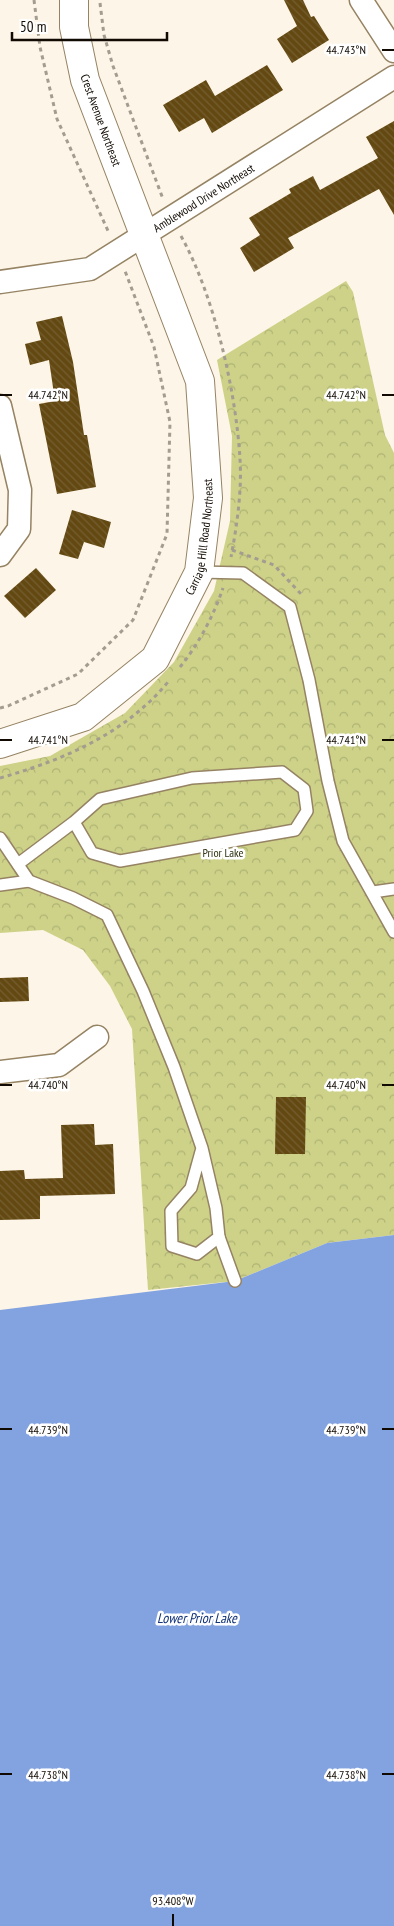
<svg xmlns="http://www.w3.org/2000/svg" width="394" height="1926" font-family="'PT Sans Narrow',sans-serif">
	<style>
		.park { fill: url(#park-crowns) }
		.water { fill: #83a3e0 }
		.building { fill: url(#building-back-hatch) }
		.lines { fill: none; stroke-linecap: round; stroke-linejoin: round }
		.lane-casing { stroke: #958363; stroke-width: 14 }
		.street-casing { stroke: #958363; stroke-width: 25 }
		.secondary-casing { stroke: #958363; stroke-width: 30 }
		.path { stroke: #a39c90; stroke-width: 3; stroke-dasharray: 4 4; stroke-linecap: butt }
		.lane { stroke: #fff; stroke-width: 11 }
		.street { stroke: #fff; stroke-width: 22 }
		.secondary { stroke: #fff; stroke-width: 28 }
		.ticks { fill: none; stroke: #110a02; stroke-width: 2 }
		.labels { text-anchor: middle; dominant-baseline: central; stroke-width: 5; stroke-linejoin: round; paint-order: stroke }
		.street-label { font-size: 12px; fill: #110a02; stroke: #fff }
		.park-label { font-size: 12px; fill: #2f3110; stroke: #fff }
		.water-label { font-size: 14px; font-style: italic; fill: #123279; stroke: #fff }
		.ticks-label { font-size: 12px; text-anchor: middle; fill: #110a02; stroke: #fff; stroke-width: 5; stroke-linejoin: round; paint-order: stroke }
	</style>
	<defs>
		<pattern id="park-crowns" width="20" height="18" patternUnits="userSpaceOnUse" patternTransform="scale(1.25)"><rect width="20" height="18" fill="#cdd288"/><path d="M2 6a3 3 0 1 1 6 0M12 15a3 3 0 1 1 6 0" fill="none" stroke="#afb374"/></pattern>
		<pattern id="building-back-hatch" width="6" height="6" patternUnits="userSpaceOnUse" patternTransform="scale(1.25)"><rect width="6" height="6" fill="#634811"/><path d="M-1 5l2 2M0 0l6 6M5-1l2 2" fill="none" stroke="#745e31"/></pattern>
	</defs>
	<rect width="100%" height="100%" fill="#fdf5e7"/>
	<path class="park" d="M346,281l7,11 32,143 9,18v782l-67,8 -92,38 -87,9 -16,-261 -22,-43 -27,-36 -40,-20 -43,3v-167l50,-10 75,-43 49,-51 40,-71 16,-70 2,-85 -15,-76z"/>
	<path class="water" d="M394,1235v691h-394v-616l235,-29 92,-38z"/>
	<g class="building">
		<path d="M284,0h19l8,17 3,-1 15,24 -37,23 -15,-24 20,-13z"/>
		<path d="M267,65l16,25 -71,43 -8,-15 -25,14 -16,-27 43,-25 9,16z"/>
		<path d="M394,121v94l-15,-26 -91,49 6,10 -40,24 -14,-24 20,-13 -11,-17 42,-25 -2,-4 24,-13 7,14 58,-32 -12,-21z"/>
		<path d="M62,316l11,46 11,73h3l9,52 -39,7 -18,-90 16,-3 -6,-41 -19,5 -5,-21 16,-4 -5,-18z"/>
		<path d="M72,510l39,12 -7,26 -20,-6 -6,17 -19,-5z"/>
		<path d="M36,568l20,22 -31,28 -21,-22z"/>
		<path d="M28,977l1,24 -29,1v-24z"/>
		<path d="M276,1097h30l-1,57h-30z"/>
		<path d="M94,1124l1,21 18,-1 2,50 -75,2v23l-40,1v-49l24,-1 1,9 38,-1 -2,-53z"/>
	</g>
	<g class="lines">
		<g class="lane-casing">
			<g id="lane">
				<path d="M199,572l44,1 47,34 19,73 19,101 15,60 51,91"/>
				<path d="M0,838l29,43 44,17 34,17 36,76 31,76 28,81 14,60 3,29 -22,17 -25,-8 -1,-35 20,-23 11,-40"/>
				<path d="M18,864l56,-42 18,31 28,8 175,-31 12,-19 -3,-22 -22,-17 -90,6 -92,21 -26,23"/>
				<path d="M0,885l29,-4"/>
				<path d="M373,892l21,-3"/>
				<path d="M219,1237l16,44"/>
			</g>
		</g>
		<g class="street-casing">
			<g id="street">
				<path d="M361,0l33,51"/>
				<path id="s1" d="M0,282l90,-13 304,-192"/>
				<path d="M0,406l20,84 -1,39 -19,26"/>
				<path d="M0,1072l59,-7 38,-28"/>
			</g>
		</g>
		<g class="secondary-casing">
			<g id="secondary">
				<path id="s2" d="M0,744l83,-27 72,-58 44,-87 9,-74 -8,-117 -115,-301 -11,-53v-27"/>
			</g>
		</g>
		<g class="path">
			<path d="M34,0l6,47 17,72 52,114"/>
			<path d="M100,3l4,32 9,31 50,133"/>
			<path d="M181,236c33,59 55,155 59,223 2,32 -3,66 -9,98"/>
			<path d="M232,550l42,15 27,29"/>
			<path d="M180,667c18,-22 34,-52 43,-79"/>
			<path d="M0,708l8,-2 70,-32 55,-54 34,-86 3,-112 -16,-75 -29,-76"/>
			<path d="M0,778c63,-18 125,-44 168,-96"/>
		</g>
		<use href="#lane" class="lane"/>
		<use href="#street" class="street"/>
		<use href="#secondary" class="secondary"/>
	</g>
	<path class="ticks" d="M382,50h12M0,395h12M382,395h12M0,740h12M382,740h12M0,1085h12M382,1085h12M0,1429h12M382,1429h12M0,1774h12M382,1774h12M173,1914v12"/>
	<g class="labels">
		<g class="street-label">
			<text transform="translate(101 120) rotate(70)">Crest Avenue Northeast</text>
			<text stroke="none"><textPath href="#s1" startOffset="225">Amblewood Drive Northeast</textPath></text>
			<text stroke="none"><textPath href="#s2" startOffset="312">Carriage Hill Road Northeast</textPath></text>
		</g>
		<g class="park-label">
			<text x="223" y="852">Prior Lake</text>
		</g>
		<g class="water-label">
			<text x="197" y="1618">Lower Prior Lake</text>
		</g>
	</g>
	<g class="ticks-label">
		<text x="346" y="54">44.743°N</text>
		<text x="48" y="399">44.742°N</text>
		<text x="346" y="399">44.742°N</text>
		<text x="48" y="744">44.741°N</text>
		<text x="346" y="744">44.741°N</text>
		<text x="48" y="1089">44.740°N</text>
		<text x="346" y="1089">44.740°N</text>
		<text x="48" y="1434">44.739°N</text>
		<text x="346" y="1434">44.739°N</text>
		<text x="48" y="1779">44.738°N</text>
		<text x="346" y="1779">44.738°N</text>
		<text x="173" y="1905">93.408°W</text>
	</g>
	<path d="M12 32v8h155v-8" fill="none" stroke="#110a02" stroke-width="2.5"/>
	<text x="20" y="32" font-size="15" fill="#110a02" stroke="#ffffff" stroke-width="4" paint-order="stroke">50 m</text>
</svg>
